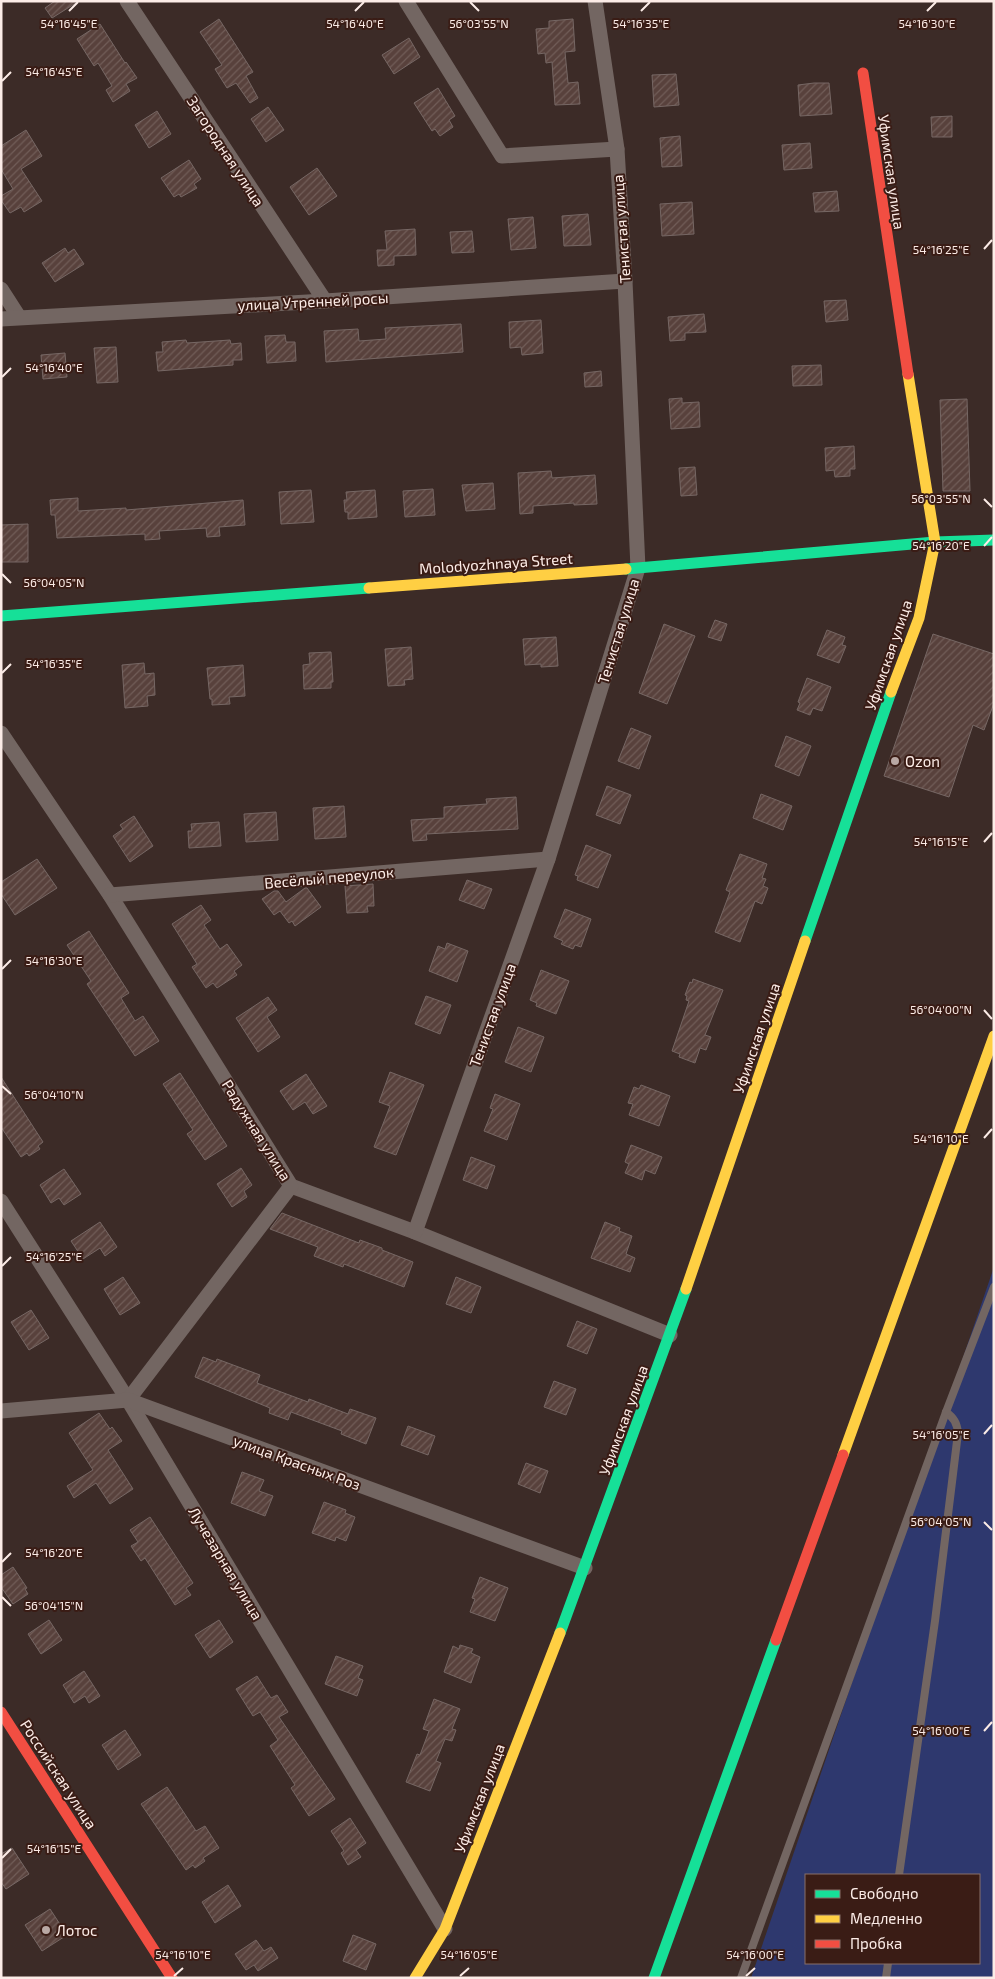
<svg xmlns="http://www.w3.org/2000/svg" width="995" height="1979" font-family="'Exo 2',sans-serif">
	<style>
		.green { fill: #2e386e; fill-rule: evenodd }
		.building { fill: url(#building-hatch); stroke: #766764 }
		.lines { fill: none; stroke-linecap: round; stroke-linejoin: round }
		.lane { stroke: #736662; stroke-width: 8 }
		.street { stroke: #736662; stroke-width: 15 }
		.fast { stroke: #16e098; stroke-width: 11 }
		.slow { stroke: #ffcf43; stroke-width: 11 }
		.jam { stroke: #f24e42; stroke-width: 11 }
		.ticks { fill: none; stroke: #fcece7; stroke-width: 2 }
		.poi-dot { fill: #b9a8a4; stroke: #3a1c15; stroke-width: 2 }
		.labels { text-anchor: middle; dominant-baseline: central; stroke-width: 4; stroke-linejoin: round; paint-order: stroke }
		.street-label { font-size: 15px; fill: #fcece7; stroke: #3a1c15 }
		.poi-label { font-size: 15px; fill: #fcece7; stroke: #3a1c15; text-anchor: start }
		.ticks-label { font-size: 12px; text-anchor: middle; fill: #fcece7; stroke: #3a1c15; stroke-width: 4; stroke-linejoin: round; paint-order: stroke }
	</style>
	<defs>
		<pattern id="building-hatch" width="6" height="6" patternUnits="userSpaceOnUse" patternTransform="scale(1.25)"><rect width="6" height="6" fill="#58413c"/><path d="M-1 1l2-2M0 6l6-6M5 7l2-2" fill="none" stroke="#715d58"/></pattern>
	</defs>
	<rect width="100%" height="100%" fill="#3c2b27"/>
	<path class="green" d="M994,1267v711h-243zM806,1875h173v88h-173z"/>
	<g class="building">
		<path d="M55,1h24l-27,17 -7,-10z"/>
		<path d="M219,19l34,53 -7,4 12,22 -8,5 -14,-20 -9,5 -12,-19 7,-4 -22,-33z"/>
		<path d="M573,19l2,32 -10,1 3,31 10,-1 2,22 -25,1 -3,-43 -6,1 -1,-10 -7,1 -2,-25 13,-1v-7z"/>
		<path d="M100,24l25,39 1,-1 11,16 -11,6 4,7 -17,11 -7,-12 6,-4 -14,-23 -4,3 -17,-27z"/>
		<path d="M409,38l11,19 -26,17 -12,-19z"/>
		<path d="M676,74l3,31 -25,2 -2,-32z"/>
		<path d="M814,83h15l3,31 -32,2 -2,-31z"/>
		<path d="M438,88l17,28 -6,4 4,7 -13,9 -5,-7 -3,2 -18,-28z"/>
		<path d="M268,107l16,23 -18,12 -15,-23z"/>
		<path d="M157,111l14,23 -22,14 -14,-23z"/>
		<path d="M952,116v21h-20l-1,-20z"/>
		<path d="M26,130l16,26 -21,13 21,32 -18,11 -3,-5 -11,6 -9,-13v-4l12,-7 -12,-20v-23z"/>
		<path d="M680,136l2,30 -20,1 -2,-29z"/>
		<path d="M810,143l2,25 -28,2 -2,-25z"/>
		<path d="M189,160l12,19 -7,5 3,4 -16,9 -2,-3 -5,3 -13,-19z"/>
		<path d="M317,168l20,28 -28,19 -19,-28z"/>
		<path d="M837,191l2,20 -24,1 -2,-19z"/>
		<path d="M692,202l2,32 -32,2 -2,-32z"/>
		<path d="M588,214l3,31 -27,1 -2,-30z"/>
		<path d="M533,217l3,31 -25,2 -3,-31z"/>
		<path d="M415,229l1,26 -22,1v9l-16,1 -1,-16h10l-2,-19z"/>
		<path d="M472,231l2,21 -22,1 -2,-21z"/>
		<path d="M65,248l3,5 6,-4 10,15 -29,18 -13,-19z"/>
		<path d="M846,300l2,20 -22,2 -2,-21z"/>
		<path d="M704,314l2,18 -21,1v7l-15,1 -2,-24z"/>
		<path d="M541,320l2,33 -21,2 -1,-8 -11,1 -1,-26z"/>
		<path d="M461,324l2,28 -137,10 -2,-31 34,-2 1,12 27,-2 -1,-11z"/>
		<path d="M285,335l1,7h9l1,19 -29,2 -2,-27z"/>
		<path d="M186,340l1,3 43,-3 1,4 10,-1 1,17h-9v5l-75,6 -2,-19h7l-1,-10z"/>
		<path d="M116,347l2,35 -21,1 -3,-35z"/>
		<path d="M65,353l2,24 -24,2 -2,-24z"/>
		<path d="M821,365l1,20 -29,1 -1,-20z"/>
		<path d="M601,371l1,15 -17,1 -1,-14z"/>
		<path d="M682,398v5l17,-1 1,25 -29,2 -2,-30z"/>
		<path d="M967,399l3,92h-27l-3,-91z"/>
		<path d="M854,446l1,23h-5v7l-15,1 -1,-7 -8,1 -1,-23z"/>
		<path d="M695,467l2,28 -16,1 -2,-28z"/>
		<path d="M551,471l1,7 43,-3 2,29 -23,1v-2l-41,3v7l-13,1 -2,-41z"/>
		<path d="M493,483l2,26 -29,2 -4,-26z"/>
		<path d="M433,489l2,26 -30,2 -2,-26z"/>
		<path d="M311,490l3,32 -33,2 -2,-32z"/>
		<path d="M375,490l2,27 -29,2v-7h-3l-1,-12h3l-1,-8z"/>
		<path d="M78,498v13l48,-3v2l117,-10 2,25 -26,2 1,9 -13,1 -1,-9 -47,3 1,8 -15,1v-6l-88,4 -2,-23h-4l-1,-15z"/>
		<path d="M28,524v38h-27v-37z"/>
		<path d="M715,620l12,4 -6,17 -13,-4z"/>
		<path d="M664,624l31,12 -28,68 -28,-11z"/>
		<path d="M827,630l18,7 -3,8 4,1 -7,17 -22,-8z"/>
		<path d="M933,634l61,20v49l-10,27 -11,-5 -24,72 -65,-21z"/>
		<path d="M556,637l2,29 -17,1v-3l-16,1 -2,-26z"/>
		<path d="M411,647l2,32 -9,1 1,5 -17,1 -3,-37z"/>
		<path d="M331,652l2,30h-2v6l-27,1 -1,-24 7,-1 -1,-11z"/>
		<path d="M144,663l1,11 9,-1 1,22 -8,1 1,10 -23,2 -3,-43z"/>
		<path d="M243,665l2,31 -16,1 1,7 -18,1v-6h-2l-3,-31z"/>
		<path d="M807,678l24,9 -9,24 -9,-3 -3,7 -13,-5 3,-7 -2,-1z"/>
		<path d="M631,728l20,8 -12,33 -21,-8z"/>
		<path d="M786,736l25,10 -12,30 -24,-10z"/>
		<path d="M607,786l24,9 -11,29 -24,-9z"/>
		<path d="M761,794l31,12 -9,24 -30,-12z"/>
		<path d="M516,797l2,32 -92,5 1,6 -14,1 -2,-21 33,-2v-11l43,-3 -1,-5z"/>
		<path d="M344,806l2,31 -31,2 -2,-31z"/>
		<path d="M276,812l2,28 -32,2 -2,-28z"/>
		<path d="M134,816l19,30 -23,16 -17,-26 10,-7 -3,-4z"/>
		<path d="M219,822l2,24 -32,2 -1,-17h4l-1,-7z"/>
		<path d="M586,845l25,10 -13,33 -21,-8 1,-4 -3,-1z"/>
		<path d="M740,854l27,10 -5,14 4,1 -3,7 5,2 -6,16 -7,-3 -15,41 -25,-10 15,-40 -4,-2z"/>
		<path d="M37,859l20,29 -42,27 -14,-21v-12z"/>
		<path d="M467,880l25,9 -8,20 -25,-9z"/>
		<path d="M373,884l1,22h-7l1,6 -21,1 -2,-27z"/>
		<path d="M305,888h2l14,19 -26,19 -3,-5 -3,2 -9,-12 -6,4 -12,-16 12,-8h4l8,11z"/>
		<path d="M201,905l10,15 -7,5 16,24 7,-5 15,21 -8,6 3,4 -20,13 -4,-5 -7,5 -14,-21 5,-3 -25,-40z"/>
		<path d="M565,909l26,10 -10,28 -6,-2 -2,4 -12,-5 2,-3 -9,-4z"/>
		<path d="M89,931l40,62 -8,5 14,23 8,-5 16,25 -24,15 -48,-72 4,-3 -24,-36z"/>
		<path d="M447,943l21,8 -11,31 -28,-11 9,-25 7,3z"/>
		<path d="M541,970l28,11 -13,33 -20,-8 1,-3 -7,-3z"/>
		<path d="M693,979l30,11 -18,45 6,2 -5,13 -6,-2 -5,15 -16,-6 1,-3 -8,-3 17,-50 -3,-1 1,-4 -2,-1 5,-13 2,1z"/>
		<path d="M426,996l25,9 -11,29 -25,-10z"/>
		<path d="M268,997l9,13 -10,7 13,20 -22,15 -22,-34z"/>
		<path d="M518,1027l26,10 -13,35 -26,-10z"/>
		<path d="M390,1072l34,13 -28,70 -22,-8 16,-41 -11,-4z"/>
		<path d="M180,1073l47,73 -22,14 -18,-26 6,-4 -30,-46z"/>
		<path d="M306,1074l21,32 -14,8 -8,-12 -12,8 -13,-19z"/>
		<path d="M1,1077l42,65 -5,4 2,3 -11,7 -2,-3 -6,4 -20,-30z"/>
		<path d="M641,1085l29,11 -11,30 -30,-11 4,-11 -5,-1 6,-16 5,2z"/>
		<path d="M495,1094l25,10 -13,36 -23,-9 9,-22 -3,-1z"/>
		<path d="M631,1145l31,12 -7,17 -10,-4 -3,10 -17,-7 4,-9 -4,-2z"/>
		<path d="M471,1157l24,9 -8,23 -24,-9z"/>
		<path d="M241,1168l11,17 -8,6 3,6 -15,10 -15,-23z"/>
		<path d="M64,1169l17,25 -17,11 -5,-7 -8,5 -11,-18z"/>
		<path d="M282,1213l77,30 1,-3 22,8v2l31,12 -9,25 -60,-23 -1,3 -29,-11 4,-9 -48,-18z"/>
		<path d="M100,1222l17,25 -12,9 -5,-8 -17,11 -12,-18z"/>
		<path d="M605,1222l15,6 -1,3 13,5 -6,18 9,4 -5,14 -39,-14z"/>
		<path d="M123,1277l17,26 -20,12 -16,-26z"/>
		<path d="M456,1277l25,10 -10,26 -25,-9z"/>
		<path d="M31,1310l18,28 -20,12 -18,-28z"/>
		<path d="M577,1321l20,8 -10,25 -20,-8z"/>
		<path d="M203,1357l13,5 1,-3 43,16 -3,8 51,19 1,-3 39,15 2,-5 26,9 -10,26 -25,-10 1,-3 -51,-19 -3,8 -19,-7 1,-5 -75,-31z"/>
		<path d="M554,1381l22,8 -10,26 -22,-8z"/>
		<path d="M99,1413l11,16 2,-2 10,14 -14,9 25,39 -23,15 -14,-21 -22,15 -7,-12 26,-16 -24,-37z"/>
		<path d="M408,1426l27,10 -7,19 -27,-10z"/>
		<path d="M526,1463l22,8 -8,22 -22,-9z"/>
		<path d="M242,1472l22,8 -5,11 14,5 -8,20 -34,-13z"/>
		<path d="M324,1502l22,8 -1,3 10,4 -9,24 -10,-4 -1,4 -23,-8z"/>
		<path d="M150,1517l43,66 -7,5 5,7 -16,10 -30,-47 -4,3 -10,-15 7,-4 -8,-12z"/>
		<path d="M13,1567l14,21 -2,1 3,5 -15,10 -12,-17v-12z"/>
		<path d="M480,1577l28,11 -13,33 -25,-9 5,-13 -3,-1z"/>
		<path d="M49,1620l13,20 -21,14 -13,-20z"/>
		<path d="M219,1620l14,22 -23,16 -15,-23z"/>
		<path d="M460,1645l13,4 -2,4 9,4 -9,26 -27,-11 9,-26 6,3z"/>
		<path d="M336,1656l27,10 -5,12 5,2 -6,16 -32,-12z"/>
		<path d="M84,1671l16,25 -11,7 -4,-7 -11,7 -11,-18z"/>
		<path d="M257,1676l14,22 6,-3 11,17 -9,5 56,82 -26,17 -18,-28 4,-3 -25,-39 8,-6 -18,-28 -7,4 -17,-27z"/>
		<path d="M434,1699l26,10 -8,20 4,1 -4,11 -7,-2 -9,22 5,2 -11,28 -24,-9 11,-28 3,1 9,-24 -6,-2z"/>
		<path d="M125,1730l16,25 -23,15 -16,-25z"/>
		<path d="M167,1787l29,44 9,-5 14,22 -16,10 2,3 -10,7 -2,-3 -7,5 -45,-66z"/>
		<path d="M350,1818l16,25 -10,7 5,7 -13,8 -7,-12 3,-2 -13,-20z"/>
		<path d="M12,1848l17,26 -23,15 -5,-7v-28z"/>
		<path d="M228,1885l13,21 -26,17 -13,-21z"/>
		<path d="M50,1909l17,26 -25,16 -17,-26z"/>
		<path d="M353,1935l23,9 -10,26 -23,-9z"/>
		<path d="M256,1940l8,11 7,-4 7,11 -20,13 -4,-6 -8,5 -11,-16z"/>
	</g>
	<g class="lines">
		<g class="lane">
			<path d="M899,1875l36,-254 23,-188c-1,-10 -4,-15 -12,-21"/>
			<path d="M741,1978l205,-566 48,-125"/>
			<path d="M886,1978l2,-15"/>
		</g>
		<g class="street">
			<path d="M127,1l198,300"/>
			<path d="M406,1l96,155 115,-7"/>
			<path d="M1,289l18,28"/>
			<path d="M1,319l324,-18 300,-20"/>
			<path d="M1,733l109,162 181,291 124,46 255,103"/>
			<path d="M110,895l438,-36"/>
			<path d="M1,1201l127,199 317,529"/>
			<path d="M415,1232l133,-373 90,-291 -13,-287 -8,-132 -22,-148"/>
			<path d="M128,1400l163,-214"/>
			<path d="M1,1411l127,-11 457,168"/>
		</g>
		<g class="fast">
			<path d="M626,569l309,-27 59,-2"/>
			<path d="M1,616l368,-28"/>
			<path d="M805,941l86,-249"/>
			<path d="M560,1633l126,-344"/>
			<path d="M654,1978l122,-338"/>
		</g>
		<g class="slow">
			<path d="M369,588l257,-19"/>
			<path d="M891,692l28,-74 16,-76 -27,-168"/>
			<path d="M686,1289l119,-348"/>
			<path d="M843,1455l151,-419"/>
			<path d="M415,1978l30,-49 115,-296"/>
		</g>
		<g class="jam">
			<path d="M863,73l45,301"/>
			<path d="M776,1640l67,-185"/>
			<path d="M1,1712l171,266"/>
		</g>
	</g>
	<path class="ticks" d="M470,2l9,9M69,11l9,-9M355,11l9,-9M641,11l9,-9M927,11l9,-9M2,81l9,-9M984,249l8,-9M2,377l9,-9M984,499l8,8M984,546l8,-9M2,574l9,9M2,673l9,-9M984,842l8,-9M2,969l9,-9M984,1010l8,9M2,1086l9,8M984,1138l8,-9M2,1266l9,-9M984,1434l8,-9M984,1522l8,8M2,1562l9,-9M2,1597l9,9M984,1731l8,-9M2,1858l9,-9M174,1976l9,-8M460,1976l9,-8M746,1976l9,-8"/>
	<g class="poi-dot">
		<circle cx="895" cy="761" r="5"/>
		<circle cx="46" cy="1930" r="5"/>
	</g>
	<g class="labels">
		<g class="street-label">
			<text transform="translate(226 151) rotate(57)">Загородная улица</text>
			<text transform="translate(892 172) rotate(82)">Уфимская улица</text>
			<text transform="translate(621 229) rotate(-94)">Тенистая улица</text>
			<text transform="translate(313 301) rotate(-3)">улица Утренней росы</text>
			<text transform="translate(496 563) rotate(-4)">Molodyozhnaya Street</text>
			<text transform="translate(618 631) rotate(-73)">Тенистая улица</text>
			<text transform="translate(888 655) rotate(-71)">Уфимская улица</text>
			<text transform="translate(329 877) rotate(-5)">Весёлый переулок</text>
			<text transform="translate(492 1015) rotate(-70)">Тенистая улица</text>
			<text transform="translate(756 1038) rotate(-71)">Уфимская улица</text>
			<text transform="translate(257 1130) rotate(58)">Радужная улица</text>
			<text transform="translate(623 1420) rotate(-70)">Уфимская улица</text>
			<text transform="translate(297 1462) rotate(20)">улица Красных Роз</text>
			<text transform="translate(226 1563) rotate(59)">Лучезарная улица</text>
			<text transform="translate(59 1774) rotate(57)">Российская улица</text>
			<text transform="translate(479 1798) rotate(-69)">Уфимская улица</text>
		</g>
		<g class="poi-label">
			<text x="905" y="761">Ozon</text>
			<text x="56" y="1930">Лотос</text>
		</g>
	</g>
	<g class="ticks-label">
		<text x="479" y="28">56°03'55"N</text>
		<text x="69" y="28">54°16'45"E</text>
		<text x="355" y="28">54°16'40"E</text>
		<text x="641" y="28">54°16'35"E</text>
		<text x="927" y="28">54°16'30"E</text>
		<text x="54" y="76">54°16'45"E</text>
		<text x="941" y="254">54°16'25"E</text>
		<text x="54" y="372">54°16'40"E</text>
		<text x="941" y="503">56°03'55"N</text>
		<text x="941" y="550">54°16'20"E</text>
		<text x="54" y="587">56°04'05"N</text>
		<text x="54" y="668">54°16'35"E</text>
		<text x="941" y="846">54°16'15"E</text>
		<text x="54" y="965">54°16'30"E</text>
		<text x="941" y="1014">56°04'00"N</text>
		<text x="54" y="1099">56°04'10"N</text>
		<text x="941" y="1143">54°16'10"E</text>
		<text x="54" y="1261">54°16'25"E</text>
		<text x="941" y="1439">54°16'05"E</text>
		<text x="941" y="1526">56°04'05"N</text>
		<text x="54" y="1557">54°16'20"E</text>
		<text x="54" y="1610">56°04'15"N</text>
		<text x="941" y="1735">54°16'00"E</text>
		<text x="54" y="1853">54°16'15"E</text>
		<text x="183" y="1959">54°16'10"E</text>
		<text x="469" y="1959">54°16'05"E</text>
		<text x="755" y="1959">54°16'00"E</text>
	</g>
	<rect width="995" height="1979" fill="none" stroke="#fcece7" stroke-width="5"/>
	<rect x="805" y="1874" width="175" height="90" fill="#3a1c15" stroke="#886f69"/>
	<rect x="815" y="1890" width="25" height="8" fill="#16e098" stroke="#886f69"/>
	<text x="850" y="1899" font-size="15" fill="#fcece7">Свободно</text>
	<rect x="815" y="1915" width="25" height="8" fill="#ffcf43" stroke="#886f69"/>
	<text x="850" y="1924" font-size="15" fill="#fcece7">Медленно</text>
	<rect x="815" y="1940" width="25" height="8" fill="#f24e42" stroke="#886f69"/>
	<text x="850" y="1949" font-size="15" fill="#fcece7">Пробка</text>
</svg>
